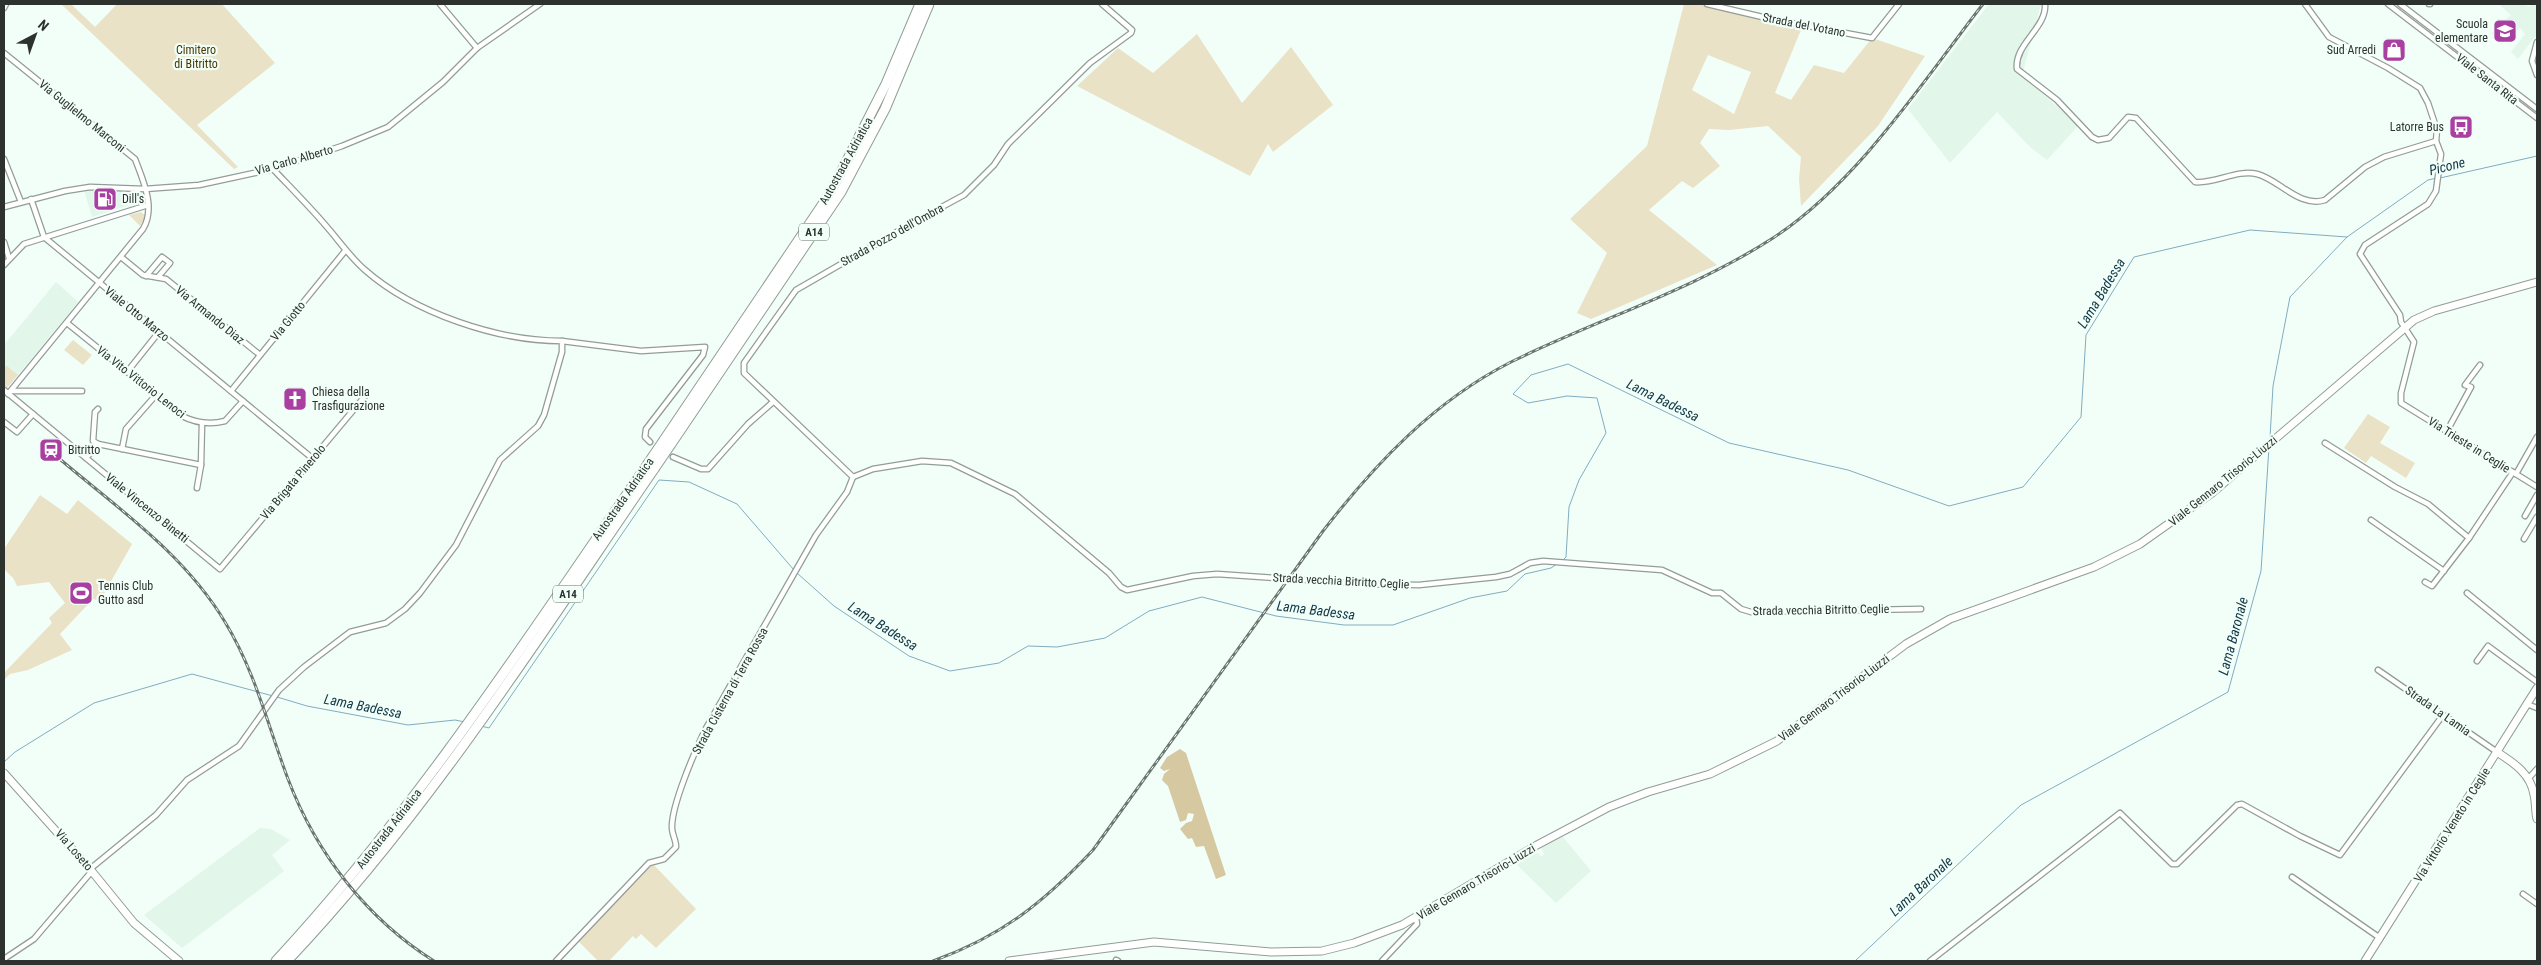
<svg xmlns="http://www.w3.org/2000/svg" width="2541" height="965" font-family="'Roboto Condensed',sans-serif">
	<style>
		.built { fill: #e2f6ea }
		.green { fill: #eae2c7; fill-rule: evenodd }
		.forest { fill: #d6c9a1 }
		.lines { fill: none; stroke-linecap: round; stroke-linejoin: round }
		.stream { stroke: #81acc1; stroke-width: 1 }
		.street-casing { stroke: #929d97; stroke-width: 7 }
		.secondary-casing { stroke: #929d97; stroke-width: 9 }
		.highway-casing { stroke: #929d97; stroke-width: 11 }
		.street { stroke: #fff; stroke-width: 4.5 }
		.secondary { stroke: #fff; stroke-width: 7 }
		.highway { stroke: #fff; stroke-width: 9 }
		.rail-casing { stroke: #6c7470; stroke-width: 3 }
		.rail { stroke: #f2fff8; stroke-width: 1; stroke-dasharray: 4; stroke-linecap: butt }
		.highway-bridge-casing { stroke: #929d97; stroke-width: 11; stroke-linecap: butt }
		.highway-bridge { stroke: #fff; stroke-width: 9 }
		.labels { text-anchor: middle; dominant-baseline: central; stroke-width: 4.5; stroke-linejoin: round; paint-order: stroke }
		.shield { fill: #f2fff8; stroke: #68706b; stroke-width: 1 }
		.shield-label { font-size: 11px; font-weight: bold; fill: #2d322f }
		.poi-label { font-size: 12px; fill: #2d322f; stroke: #f2fff8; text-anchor: start }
		.street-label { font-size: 12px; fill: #2d322f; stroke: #f2fff8 }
		.park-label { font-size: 12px; fill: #443602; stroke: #f2fff8 }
		.water-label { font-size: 14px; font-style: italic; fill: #113747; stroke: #f2fff8 }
	</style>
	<rect width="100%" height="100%" fill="#f2fff8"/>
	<g class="built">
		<path d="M1989,4h52l-19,72 57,49 -32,35 -17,-13 -33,-35 -47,51 -42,-54z"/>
		<path d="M2499,4h25l5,3 2,-3h6v30l-19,25 -7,-7 14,-18 -5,-6 -18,16 -11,-11 20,-18z"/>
		<path d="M84,190l57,2 1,9 -50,16z"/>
		<path d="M56,282l22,20 -60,73 -14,-12v-18z"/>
		<path d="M260,828l11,1 19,11 -18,15 12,16 -102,77 -38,-33z"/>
		<path d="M1563,837l28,34 -35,32 -41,-40 20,-12 7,6 2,-3 -3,-6z"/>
	</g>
	<g class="green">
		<path d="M61,4h10l24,23 22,-23h105l53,59 -78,62 41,42 -4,2z"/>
		<path d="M1684,4h27l92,21 -28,68 16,7 23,-35 30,8 28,-35 53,18 -47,70 -77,80 -2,-27 2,-22 -33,-31 -39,4 -20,-1 -9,14 20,23 -27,22 -11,-7 -33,29 68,55 -126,54 -14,-6 30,-60 -37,-34 77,-73zM1708,55l43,17 -17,42 -42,-24z"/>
		<path d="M1197,34l45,69 49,-56 42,58 -60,47 -5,-8 -18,32 -173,-90 41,-38 35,25z"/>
		<path d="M141,212l5,4 -6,10 -11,-11z"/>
		<path d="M73,340l19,15 -9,10 -19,-15z"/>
		<path d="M6,365l12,10 -11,13 -3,-3v-17z"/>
		<path d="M2368,414l22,13 -10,16 35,20 -9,15 -35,-22 -5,7 -22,-15z"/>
		<path d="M40,495l27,19 11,-14 54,44 -32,57 -7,-2 -33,35 12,16 -44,20 -18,4 -6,6v-7l48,-50 -3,-5 16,-15 -16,-21 -32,4 -4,-8 -9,-9v-20z"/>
		<path d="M653,864l43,45 -40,39 -15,-14 -5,5 -3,-3 -24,25h-11l-20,-20z"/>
	</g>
	<path class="forest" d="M1180,749l6,4 40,122 -10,4 -12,-33 -8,1 -4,-9 -4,1 -8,-10 6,-6 6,-2 2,-7 -6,-1 -2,7 -6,2 -12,-36 -6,-6 2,-6 6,-5 -6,2 -4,-3 7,-11z"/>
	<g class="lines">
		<g class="stream">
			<path d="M2440,178l97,-22"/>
			<path d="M2270,438l3,-52 17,-89 57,-60 81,-57 9,-2"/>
			<path d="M1563,560l3,-3 3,-50 10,-27 27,-47 -9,-35 -30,-2 -39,7 -15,-9 18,-19 37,-11 161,79 119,27 101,36 74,-19 58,-70 5,-82 48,-78 116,-27 97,7"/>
			<path d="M797,573l37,33 75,50 41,15 49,-8 29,-17 29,1 48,-9 44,-27 53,-14 74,19 68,9h49l77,-27 37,-7 18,-17 26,-6 6,-4"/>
			<path d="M277,697l30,9 101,19 47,-5 10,2"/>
			<path d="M481,726l8,2 170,-248 30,2 48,22 57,66"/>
			<path d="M4,762l11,-10 79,-49 98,-29 81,22"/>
			<path d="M1855,961l166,-156 207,-113 33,-121 8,-124"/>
		</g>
		<g class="street-casing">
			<g id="street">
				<path d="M440,4l37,44"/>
				<path d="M1707,4l64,15 101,19 27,-34"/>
				<path d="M2045,4c2,24 -31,40 -28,65l40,31 35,37 6,3 11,-2 19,-21 8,1 59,64c20,2 42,-13 62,-8 23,6 42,34 68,26l40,-33 19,-10 52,-16"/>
				<path d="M2305,4l24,33 59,31 32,20 8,15 9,27 -1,11 5,13 -5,37 -8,13 -63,41 -5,9 40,61 1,7 13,20 -13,51v10l136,84"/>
				<path d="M2388,4l149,114"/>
				<path d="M2400,4l137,105"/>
				<path d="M2429,4h1"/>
				<path d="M4,8l2,-4"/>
				<path d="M2537,42l-5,19 5,14"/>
				<path d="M4,53l131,106c8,21 21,49 8,70l-135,165"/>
				<path d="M4,159l17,43"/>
				<path d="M31,199l13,38 268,221"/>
				<path d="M4,207l61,-16 25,-4 55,2 54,-4 74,-16 69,-23 46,-19 55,-45 34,-34 63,-44"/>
				<path d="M4,242l5,16"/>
				<path d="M121,257l22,18 23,4 94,76"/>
				<path d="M4,265l20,-21 124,-39"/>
				<path d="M146,276l16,-19 8,6 -12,14"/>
				<path d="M67,323l115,93c14,7 28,9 43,5l18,-20"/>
				<path d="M562,341l79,10 64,-4 -2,8 -57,74 -1,8 5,5"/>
				<path d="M127,372l32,-40"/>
				<path d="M4,390l216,179 146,-174"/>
				<path d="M11,391h71"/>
				<path d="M231,391l114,-140"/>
				<path d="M4,422l13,10 16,-18"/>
				<path d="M2447,431l24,-44 -6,-2 15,-20"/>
				<path d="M2325,443l70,44 33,17 41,34"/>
				<path d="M98,444l103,21"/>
				<path d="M122,449l4,-20 30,-34"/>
				<path d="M673,457l28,12h7l40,-45 25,-22"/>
				<path d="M86,458l12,-14 -5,-3 2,-29 3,-3"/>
				<path d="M2516,474l21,-37"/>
				<path d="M853,477l20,-8 49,-8 29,2 64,31 94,79 12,14 6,3 66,-14 24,-2 148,10 54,1 77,-8 14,-3 20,-11 13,-2 119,9 50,23h9l20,16 10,3 170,-3"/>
				<path d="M853,477l-109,-104v-10l52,-73 118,-68 50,-27 30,-30 14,-21 82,-81 41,-30 1,-3 -30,-26"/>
				<path d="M197,488l4,-23 1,-42"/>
				<path d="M2525,516l12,-21"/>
				<path d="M2371,520l73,51"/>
				<path d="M2524,539l13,-22"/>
				<path d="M2425,582l7,4 37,-48 44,-66"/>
				<path d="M2467,593l70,57"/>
				<path d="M2477,661l11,-15 49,36"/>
				<path d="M2378,670l119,82"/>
				<path d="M2527,704l10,4"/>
				<path d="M2528,779l9,-10"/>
				<path d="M90,869l66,-54 31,-35 52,-34 40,-56 25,-23 46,-35 36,-9 19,-14 15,-16 36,-48 44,-85 38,-34 6,-11 18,-63v-11c-65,0 -148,-28 -197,-71 -15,-13 -25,-28 -38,-43 -17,-20 -36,-39 -54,-58"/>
				<path d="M2292,877l88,61"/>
				<path d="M2523,894l14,10"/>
				<path d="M4,959l30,-20 58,-68"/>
				<path d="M1116,960l2,1"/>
				<path d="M556,961l93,-98 15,-4 12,-12c0,-7 -4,-13 -4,-19 -1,-22 23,-77 33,-98l111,-195 31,-43 6,-15"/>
				<path d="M1382,961l35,-37 -1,-6"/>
				<path d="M1930,961l190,-148 52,51h5l60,-59 5,-1 58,32 40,19 103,-140"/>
			</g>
		</g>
		<g class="secondary-casing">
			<g id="secondary">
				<path d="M2497,752c17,11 34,22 37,43 2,8 1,16 3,24"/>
				<path d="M4,773l86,96 44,54 45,38"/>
				<path d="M1009,961l145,-19 117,10 51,-1 32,-8 48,-18 135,-80 72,-38 39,-15 62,-18 67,-33 129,-97 44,-25 144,-52 46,-23 72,-51 202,-173 20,-9 103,-29"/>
				<path d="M2365,961l172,-273"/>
			</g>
		</g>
		<g class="highway-casing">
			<g id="highway">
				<path d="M664,440l167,-248 55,-108 34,-80"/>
				<path d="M671,444l170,-252 44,-83 44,-105"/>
				<path d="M276,961c141,-152 254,-326 371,-496"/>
				<path d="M287,961c141,-149 251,-323 367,-492"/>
			</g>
		</g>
		<use href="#street" class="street"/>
		<use href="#secondary" class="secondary"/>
		<use href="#highway" class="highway"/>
		<g class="rail-casing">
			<g id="rail">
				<path d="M48,449c62,54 134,101 177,173 30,49 43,104 63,157 28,74 79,140 146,182"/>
				<path d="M933,961c69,-25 110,-58 160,-111l230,-319c52,-67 111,-130 188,-169 87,-43 180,-71 262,-124 84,-55 149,-155 210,-234"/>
			</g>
		</g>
		<use href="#rail" class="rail"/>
		<g class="highway-bridge-casing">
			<g id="highway-bridge">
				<path d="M647,465l17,-25"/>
				<path d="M654,469l17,-25"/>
			</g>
		</g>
		<use href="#highway-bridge" class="highway-bridge"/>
	</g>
	<defs>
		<g id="school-square" transform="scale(1.25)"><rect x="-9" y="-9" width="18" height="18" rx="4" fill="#a93fa0" stroke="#f2fff8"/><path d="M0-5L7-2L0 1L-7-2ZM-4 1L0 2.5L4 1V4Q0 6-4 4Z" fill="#fff"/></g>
		<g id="shop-square" transform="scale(1.25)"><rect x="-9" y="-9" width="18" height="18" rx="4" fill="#a93fa0" stroke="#f2fff8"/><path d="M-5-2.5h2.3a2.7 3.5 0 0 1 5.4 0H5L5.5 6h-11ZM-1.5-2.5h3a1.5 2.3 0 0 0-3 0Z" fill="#fff"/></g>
		<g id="bus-square" transform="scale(1.25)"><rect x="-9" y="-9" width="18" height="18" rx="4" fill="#a93fa0" stroke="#f2fff8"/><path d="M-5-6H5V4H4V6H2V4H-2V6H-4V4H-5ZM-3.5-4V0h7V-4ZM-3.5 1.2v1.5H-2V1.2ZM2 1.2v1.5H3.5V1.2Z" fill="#fff"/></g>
		<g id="fuel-square" transform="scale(1.25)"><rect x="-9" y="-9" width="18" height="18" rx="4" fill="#a93fa0" stroke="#f2fff8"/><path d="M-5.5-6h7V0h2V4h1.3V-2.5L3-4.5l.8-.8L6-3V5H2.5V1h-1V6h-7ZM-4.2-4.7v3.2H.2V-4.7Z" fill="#fff"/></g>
		<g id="church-square" transform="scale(1.25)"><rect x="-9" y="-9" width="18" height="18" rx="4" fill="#a93fa0" stroke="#f2fff8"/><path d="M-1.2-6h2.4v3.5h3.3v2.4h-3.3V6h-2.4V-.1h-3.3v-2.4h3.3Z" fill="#fff"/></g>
		<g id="station-square" transform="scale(1.25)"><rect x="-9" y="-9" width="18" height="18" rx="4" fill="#a93fa0" stroke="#f2fff8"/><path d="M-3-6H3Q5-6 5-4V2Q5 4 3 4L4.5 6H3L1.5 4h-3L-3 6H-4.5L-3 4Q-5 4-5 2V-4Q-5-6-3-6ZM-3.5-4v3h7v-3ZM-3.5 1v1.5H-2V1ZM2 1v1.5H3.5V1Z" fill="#fff"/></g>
		<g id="stadium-square" transform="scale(1.25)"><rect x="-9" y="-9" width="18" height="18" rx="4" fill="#a93fa0" stroke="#f2fff8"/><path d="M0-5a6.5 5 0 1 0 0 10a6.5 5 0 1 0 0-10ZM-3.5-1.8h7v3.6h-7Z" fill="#fff"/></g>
	</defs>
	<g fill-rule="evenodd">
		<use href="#school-square" x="2505" y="31"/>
		<use href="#shop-square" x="2394" y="50"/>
		<use href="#bus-square" x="2461" y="127"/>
		<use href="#fuel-square" x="105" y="199"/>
		<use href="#church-square" x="295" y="399"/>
		<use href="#station-square" x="51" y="450"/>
		<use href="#stadium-square" x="81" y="593"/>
	</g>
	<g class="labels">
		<g class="shield">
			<rect x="799" y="223.5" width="30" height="17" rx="4"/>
			<rect x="553" y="585.5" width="30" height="17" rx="4"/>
		</g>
		<g class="shield-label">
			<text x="814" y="232">A14</text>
			<text x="568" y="594">A14</text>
		</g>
		<g class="poi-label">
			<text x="2488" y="24" text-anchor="end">Scuola<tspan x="2488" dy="14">elementare</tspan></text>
			<text x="2376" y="50" text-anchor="end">Sud Arredi</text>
			<text x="2444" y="127" text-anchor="end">Latorre Bus</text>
			<text x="122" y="199">Dill's</text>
			<text x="312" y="392">Chiesa della<tspan x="312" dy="14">Trasfigurazione</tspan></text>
			<text x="68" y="450">Bitritto</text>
			<text x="98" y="586">Tennis Club<tspan x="98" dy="14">Gutto asd</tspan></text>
		</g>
		<g class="street-label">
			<text transform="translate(1804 25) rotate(11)">Strada del Votano</text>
			<text transform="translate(2487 79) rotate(38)">Viale Santa Rita</text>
			<text transform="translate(82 116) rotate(39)">Via Guglielmo Marconi</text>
			<text transform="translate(294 160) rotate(-16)">Via Carlo Alberto</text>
			<text transform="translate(846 161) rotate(-61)">Autostrada Adriatica</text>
			<text transform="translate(892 235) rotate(-29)">Strada Pozzo dell'Ombra</text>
			<text transform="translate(137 314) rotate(39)">Viale Otto Marzo</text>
			<text transform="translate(210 315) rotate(39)">Via Armando Diaz</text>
			<text transform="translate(288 321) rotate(-51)">Via Giotto</text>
			<text transform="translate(141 382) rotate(38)">Via Vito Vittorio Lenoci</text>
			<text transform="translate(2469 445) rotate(32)">Via Trieste in Ceglie</text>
			<text transform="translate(2223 481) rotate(-39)">Viale Gennaro Trisorio-Liuzzi</text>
			<text transform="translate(293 482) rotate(-50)">Via Brigata Pinerolo</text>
			<text transform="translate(623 499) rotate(-55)">Autostrada Adriatica</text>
			<text transform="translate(147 508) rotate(39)">Viale Vincenzo Binetti</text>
			<text transform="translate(1341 581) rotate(3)">Strada vecchia Bitritto Ceglie</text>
			<text transform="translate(1821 610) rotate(-1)">Strada vecchia Bitritto Ceglie</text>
			<text transform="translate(730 691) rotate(-61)">Strada Cisterna di Terra Rossa</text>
			<text transform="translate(1834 698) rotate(-37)">Viale Gennaro Trisorio-Liuzzi</text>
			<text transform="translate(2438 711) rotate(35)">Strada La Lamia</text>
			<text transform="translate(2452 825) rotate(-58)">Via Vittorio Veneto in Ceglie</text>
			<text transform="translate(389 829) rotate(-52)">Autostrada Adriatica</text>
			<text transform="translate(74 850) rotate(49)">Via Loseto</text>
			<text transform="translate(1476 882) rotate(-31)">Viale Gennaro Trisorio-Liuzzi</text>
		</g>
		<g class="park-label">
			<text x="196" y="50">Cimitero<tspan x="196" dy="14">di Bitritto</tspan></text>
		</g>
		<g class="water-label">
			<text transform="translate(2447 166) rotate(-14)">Picone</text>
			<text transform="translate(2101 293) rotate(-59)">Lama Badessa</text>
			<text transform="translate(1663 400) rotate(26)">Lama Badessa</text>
			<text transform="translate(1316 610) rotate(7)">Lama Badessa</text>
			<text transform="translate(883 626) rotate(32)">Lama Badessa</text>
			<text transform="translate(2233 636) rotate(-75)">Lama Baronale</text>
			<text transform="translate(363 706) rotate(11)">Lama Badessa</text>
			<text transform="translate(1921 886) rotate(-43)">Lama Baronale</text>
		</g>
	</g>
	<rect width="2541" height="965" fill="none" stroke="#2d322f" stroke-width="10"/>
	<g transform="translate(35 35) rotate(41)" stroke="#f2fff8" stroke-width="4" paint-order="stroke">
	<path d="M0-4L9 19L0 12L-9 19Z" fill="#2d322f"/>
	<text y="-8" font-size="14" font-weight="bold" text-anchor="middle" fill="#2d322f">N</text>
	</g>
</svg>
